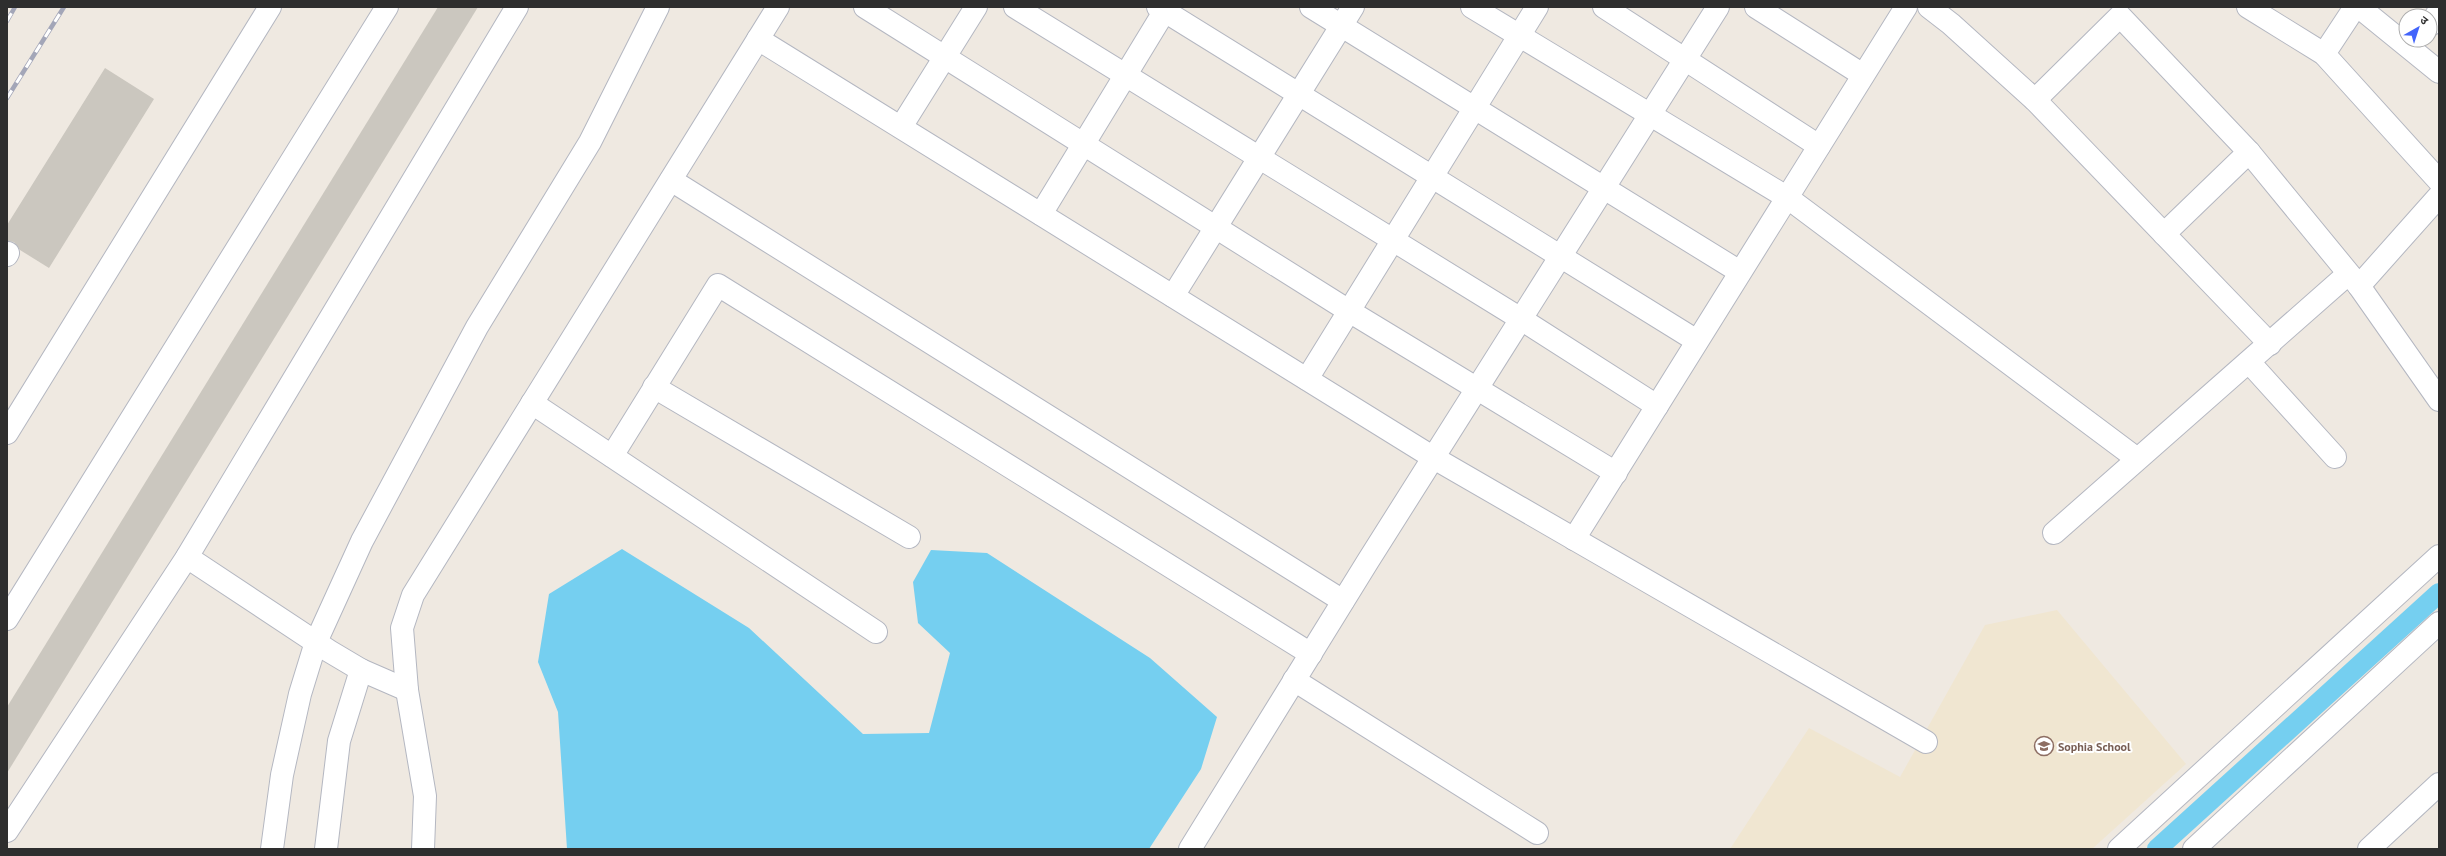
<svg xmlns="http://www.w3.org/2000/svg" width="2446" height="856" font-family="'PT Sans','Noto Sans Devanagari',sans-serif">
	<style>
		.education { fill: #f0e6d1 }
		.water { fill: #75cff0 }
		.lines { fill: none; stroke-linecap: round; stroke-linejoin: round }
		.canal { stroke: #75cff0; stroke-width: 20 }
		.building { fill: #cbc7bf }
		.minor-casing { stroke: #b4b7c1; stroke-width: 24 }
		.minor { stroke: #fff; stroke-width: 22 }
		.rail-casing { stroke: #a3a6b8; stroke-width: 4.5 }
		.rail { stroke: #fff; stroke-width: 3; stroke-dasharray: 9; stroke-linecap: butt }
		.labels { text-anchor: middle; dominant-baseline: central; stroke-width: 4; stroke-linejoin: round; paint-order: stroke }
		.education-label { font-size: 12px; font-weight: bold; fill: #785e54; stroke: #fff; text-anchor: start }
	</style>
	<rect width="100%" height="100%" fill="#efe9e1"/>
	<path class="education" d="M2057,610l129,154 -94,85h-362l79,-121 91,49 85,-152z"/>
	<path class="water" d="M622,549l127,79 114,106 66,-1 21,-80 -32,-30 -5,-41 18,-32 56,3 163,105 67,59 -16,52 -52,80h-582l-9,-137 -20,-50 11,-68z"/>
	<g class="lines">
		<path class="canal" d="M2157,849l282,-256"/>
	</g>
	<g class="building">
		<path d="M438,7h40l-471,766v-66z"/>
		<path d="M105,68l49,31 -105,169 -29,-18 -6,-8 -7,-1v-16z"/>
	</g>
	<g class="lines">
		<g class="minor-casing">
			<g id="minor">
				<path d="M865,7l484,304 267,162"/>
				<path d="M1015,7l506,312 136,87"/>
				<path d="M1158,7l539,334"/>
				<path d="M1311,7l429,265"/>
				<path d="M1472,7l316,191 348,260"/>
				<path d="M1604,7l215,139"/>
				<path d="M1756,7l107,68"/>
				<path d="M1929,7l22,17 84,76 235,244"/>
				<path d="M2248,7l76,47 115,127"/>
				<path d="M2359,7l80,65"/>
				<path d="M2430,25l9,-14"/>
				<path d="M758,39l676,419 492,284"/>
				<path d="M2324,54l31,-47"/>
				<path d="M2035,100l85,-84 129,136 110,134 80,114"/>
				<path d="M901,127l75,-120"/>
				<path d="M671,180l672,421"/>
				<path d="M1041,214l126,-207"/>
				<path d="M2164,234l85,-82"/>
				<path d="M7,255l1,-2"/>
				<path d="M2359,286l80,-90"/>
				<path d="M1173,296l180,-289"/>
				<path d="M2249,362l86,95"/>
				<path d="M1307,379l230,-372"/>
				<path d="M654,387l255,150"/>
				<path d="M532,403l344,229"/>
				<path d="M7,433l263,-426"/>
				<path d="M612,456l106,-171 593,369"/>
				<path d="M2054,533l294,-259"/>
				<path d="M1574,539l332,-532"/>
				<path d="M187,557l142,94 32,19 46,20"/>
				<path d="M7,619l380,-612"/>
				<path d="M1294,680l243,153"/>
				<path d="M7,831l180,-274 330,-550"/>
				<path d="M272,849l10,-74 18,-81 16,-52 46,-101 115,-214 113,-185 68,-135"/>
				<path d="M326,849l13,-108 22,-71"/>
				<path d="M423,849l2,-53 -18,-106 -5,-62 11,-33 365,-588"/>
				<path d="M1190,849l178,-288 350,-554"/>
				<path d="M2119,849l320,-293"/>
				<path d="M2194,849l245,-226"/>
				<path d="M2369,849l70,-65"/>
			</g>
		</g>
		<use href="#minor" class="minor"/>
		<g class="rail-casing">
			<g id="rail">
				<path d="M7,21l8,-14"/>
				<path d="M7,98l57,-91"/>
			</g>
		</g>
		<use href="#rail" class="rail"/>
	</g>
	<defs>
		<g id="school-ring" transform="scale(1)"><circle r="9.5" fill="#fff" stroke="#8d6e63" stroke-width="1.5"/><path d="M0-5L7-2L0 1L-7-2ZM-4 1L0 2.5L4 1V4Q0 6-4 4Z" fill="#8d6e63"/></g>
	</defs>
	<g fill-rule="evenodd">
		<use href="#school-ring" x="2044" y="746"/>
	</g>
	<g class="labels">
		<g class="education-label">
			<text x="2058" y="746">Sophia School</text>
		</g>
	</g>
	<rect width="2446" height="856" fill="none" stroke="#2e2e2e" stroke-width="16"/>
	<g transform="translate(2418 28) rotate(39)"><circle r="19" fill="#ffffff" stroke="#ababab"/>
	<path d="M0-3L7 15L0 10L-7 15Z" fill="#4264fb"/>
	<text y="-6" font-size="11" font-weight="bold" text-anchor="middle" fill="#2e2e2e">उ</text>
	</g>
</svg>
